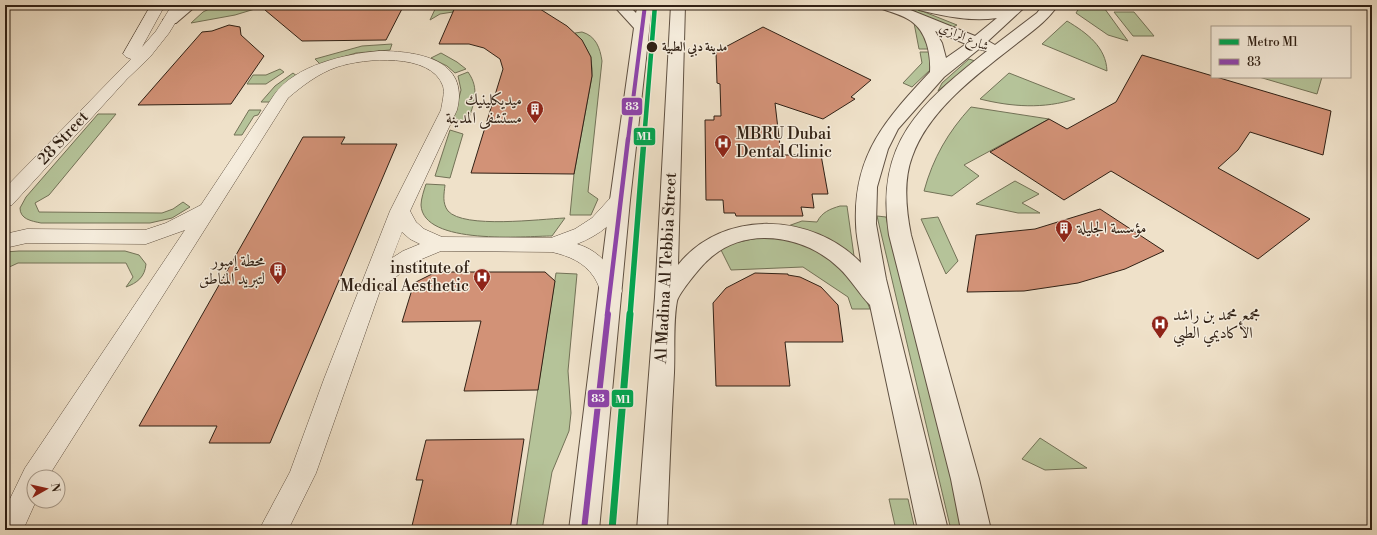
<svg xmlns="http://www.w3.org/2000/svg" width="1377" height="535" font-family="'Libre Bodoni',Amiri,serif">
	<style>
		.green { fill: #b5c399; stroke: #737257 }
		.building { fill: #d29277; stroke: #312115 }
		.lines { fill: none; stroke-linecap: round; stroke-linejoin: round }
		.minor-casing { stroke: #605142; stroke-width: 1 }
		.tertiary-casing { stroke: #605142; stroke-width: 2 }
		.minor { fill: #f5ecdc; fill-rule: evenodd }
		.tertiary { fill: #f5ecdc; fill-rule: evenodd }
		.bus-1-far2-casing { stroke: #f5ecdc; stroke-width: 6 }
		.bus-1-far1-casing { stroke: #f5ecdc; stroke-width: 8 }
		.bus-1-casing { stroke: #f5ecdc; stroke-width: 9 }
		.bus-1-far2 { stroke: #8e44ad; stroke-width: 4 }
		.bus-1-far1 { stroke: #8e44ad; stroke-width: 4.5 }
		.bus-1 { stroke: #8e44ad; stroke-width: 6 }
		.metro-1-far2-casing { stroke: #f5ecdc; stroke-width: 7 }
		.metro-1-far1-casing { stroke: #f5ecdc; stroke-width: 8 }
		.metro-1-casing { stroke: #f5ecdc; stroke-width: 10 }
		.metro-1-far2 { stroke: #00a651; stroke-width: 4.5 }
		.metro-1-far1 { stroke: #00a651; stroke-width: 5.5 }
		.metro-1 { stroke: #00a651; stroke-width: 7 }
		.stop-dot { fill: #312115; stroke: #f5ecdc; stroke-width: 1.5 }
		.labels { text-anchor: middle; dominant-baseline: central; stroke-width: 3; stroke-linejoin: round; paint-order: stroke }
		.far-street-label { font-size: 13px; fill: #312115; stroke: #f5ecdc }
		.far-stop-label { font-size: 13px; font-weight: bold; fill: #312115; stroke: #f5ecdc; text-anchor: start }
		.poi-label { font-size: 16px; fill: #312115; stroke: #f5ecdc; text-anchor: end }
		.street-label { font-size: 16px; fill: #312115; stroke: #f5ecdc }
		.line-badge { stroke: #f5ecdc; stroke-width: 1.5 }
		.badge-label { font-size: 11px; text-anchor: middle; font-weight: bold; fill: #fff }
	</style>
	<rect width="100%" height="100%" fill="#efe1c9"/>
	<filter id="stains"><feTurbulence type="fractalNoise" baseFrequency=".005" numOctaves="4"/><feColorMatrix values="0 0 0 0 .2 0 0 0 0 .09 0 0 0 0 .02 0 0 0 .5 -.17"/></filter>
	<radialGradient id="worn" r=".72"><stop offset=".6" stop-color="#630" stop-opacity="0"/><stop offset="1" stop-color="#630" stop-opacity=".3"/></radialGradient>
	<g class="green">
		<path d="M217,5h51l-33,10 -44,8 12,-11z"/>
		<path d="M437,5h19l-3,7 -13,2 -10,6z"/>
		<path d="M898,5h9l50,20 -4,2z"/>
		<path d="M1081,5h21l26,36 -20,-6 -32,-22z"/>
		<path d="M1114,12h20l20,24h-21z"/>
		<path d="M1067,21c20,12 39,26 40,50l-65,-27z"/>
		<path d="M914,23l5,5 15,21h-15z"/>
		<path d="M582,32c14,4 18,16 20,29l-14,131 10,7 -7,16h-21l4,-41 18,-98c1,-18 -5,-30 -17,-43z"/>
		<path d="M392,44l-2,6 -34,3 -36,11 -5,-5 47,-13z"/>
		<path d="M920,52h13l-3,18 -18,17 -9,-4 19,-20z"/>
		<path d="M441,53l16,9 9,7 -11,4 -8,-7 -16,-8z"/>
		<path d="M969,59l6,2 -37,30 4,-8z"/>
		<path d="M280,69l4,3 -18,12h-19l6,-9h13z"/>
		<path d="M468,72c12,17 6,31 0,49h-15l8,-31 -3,-14z"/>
		<path d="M293,73l5,4 -26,25h-11l14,-16z"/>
		<path d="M1009,73l66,26c-31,10 -63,8 -95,0z"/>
		<path d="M1259,77h63l-5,17z"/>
		<path d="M971,107l78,12 -85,46 15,11 -27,20 -28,-5c9,-33 24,-59 47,-84z"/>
		<path d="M249,110h12l-3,5 -4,1 -12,19h-8z"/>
		<path d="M98,114h18l-67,81 -14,8 4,9 123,1 11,-4 10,-7 7,5 -18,11 -22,5h-109c-10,-2 -21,-4 -21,-15l6,-11z"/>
		<path d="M450,130l13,4 -13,44 -15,-2z"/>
		<path d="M1015,181l24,13 -17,9 18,10h-22l-42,-9z"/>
		<path d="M426,184l19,1c-1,9 -3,18 3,26 16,18 92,8 117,7l-13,18c-26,0 -129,10 -131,-31 0,-6 3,-15 5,-21z"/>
		<path d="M840,206h7l8,57 -67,-37 14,-5 15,1c5,-10 13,-13 23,-16z"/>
		<path d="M877,216l9,1 78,313h-13z"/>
		<path d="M938,217l20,44 -12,13 -25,-55z"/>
		<path d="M763,237l29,2 36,13 38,47 4,10h-18l-4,-12 -45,-30 -72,3 -11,-22 14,-5z"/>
		<path d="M19,251h106l14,4 7,9c-1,13 -9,19 -20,23l7,-10 -7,-14h-108l-13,6v-17z"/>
		<path d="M556,273l21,1 -9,97 3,42 -2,18 -17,41 -10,58h-26z"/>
		<path d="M1040,438l47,30 -42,2 -23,-11z"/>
		<path d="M889,499h19l7,31h-19z"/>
	</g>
	<g class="building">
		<path d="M279,5h125l-18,35 -84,1 -37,-31z"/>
		<path d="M456,5h73l11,4 27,17 15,14 9,17 1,19 -18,98 -103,-1 32,-104 -3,-10 -16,-11 -15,-4h-30z"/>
		<path d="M229,25l11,2 1,8 23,21 -33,48 -93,1 64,-73 10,-1z"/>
		<path d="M763,27l108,53 -20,17 4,2 -32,20 -48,-16 6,52h40l7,39h-16l2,14 -13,-1 2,9h-67l-1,-3h-11l-1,-13h-17l-1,-80h9v-4h7l-1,-32 -3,-1 -1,-31z"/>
		<path d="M1142,55l189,56 -8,44 -73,-23 -12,18 -20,18 92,51 -52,40 -147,-88 -47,29 -74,-48 59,-33 18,10 49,-27z"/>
		<path d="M303,137h42l-4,7h56l-127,299h-61l8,-17h-78z"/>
		<path d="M1100,209l64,42 -39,18 -47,14 -54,8 -57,1 9,-57 59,-6z"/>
		<path d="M436,272h109l10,9 -17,109 -74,1 17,-70 -79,1 12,-39z"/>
		<path d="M755,273l33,1v1l12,2 21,10 17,18 5,37h-58l5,44h-74l-3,-83 13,-15z"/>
		<path d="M524,439l-14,91h-99l12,-50h-7l10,-40z"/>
	</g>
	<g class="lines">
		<g class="minor-casing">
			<g id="minor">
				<path d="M151,5h14l-23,42 14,-16 16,-26h14l-17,28 -19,24 -23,22 -115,126 -7,1v-18l126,-129 -5,-2 -3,-3z"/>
				<path d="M379,51c38,0 91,8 78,59l-47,101 6,11 8,7 18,8 109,1 24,-9 17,-11 21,-23 7,-1 7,1 3,5c-13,21 -30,35 -53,44 24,7 36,25 45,47l-3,6 -8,2 -8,-2c-3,-7 -5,-14 -9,-20 -10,-15 -25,-21 -42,-25l-111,-1 -24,10 -36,27 -65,185 -28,57h-29l31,-58 34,-93 66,-168 51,-101c1,-7 4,-17 2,-24 -12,-34 -79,-28 -106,-19 -18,6 -35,19 -49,31l-240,379h-14v24h2l-13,29h-18v-21l20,-41 160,-238 -39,14 -119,-1 -22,5v-14l22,-5 118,1 21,-7 35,-18 73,-110c21,-30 71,-41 105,-44zM402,232l8,7 10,5 -17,7 -11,7z"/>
			</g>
		</g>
		<g class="tertiary-casing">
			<g id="tertiary">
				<path d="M181,5h16l-21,18h-10l-3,-3z"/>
				<path d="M613,5h15l8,8 2,-8h14l-22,195 -31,330h-30l41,-330 24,-172z"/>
				<path d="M671,5h14l-7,260c45,-57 135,-52 183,-2 -1,-13 -5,-26 -5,-39 -3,-69 30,-105 74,-152 1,-17 -3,-40 -19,-51 -8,-6 -21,-9 -31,-13l-2,-3h20l77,31 22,-18c-26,4 -53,-2 -78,-8l-2,-3 1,-2c21,0 42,6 63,5 16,0 30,-5 46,-5l-39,36 7,4 42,-32 6,-8h15c-12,18 -30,29 -47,43 -37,29 -83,63 -99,109 -9,24 -6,53 -1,78l68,244 12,51h-30l-10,-51 -62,-244c-14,-92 31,-131 98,-184l-8,-2 -35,28 -46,52 -10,20 -11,38 -1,37 10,55 62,251h-30l-48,-225c-11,-11 -19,-26 -31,-37 -34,-33 -94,-43 -131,-8 -7,6 -29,33 -31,41 -4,21 -2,50 -3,72 -3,52 -5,105 -7,157h-30l18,-233zM935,31l31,13 -20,14 -4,-15z"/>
			</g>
		</g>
		<use href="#minor" class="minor"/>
		<use href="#tertiary" class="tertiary"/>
		<g class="bus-1-far2-casing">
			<path id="bus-1-far2" d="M628,140l17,-135"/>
		</g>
		<g class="bus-1-far1-casing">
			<path id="bus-1-far1" d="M607,315l21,-176"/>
		</g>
		<g class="bus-1-casing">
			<path id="bus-1" d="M584,530l24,-216"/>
		</g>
		<use href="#bus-1-far2" class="bus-1-far2"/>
		<use href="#bus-1-far1" class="bus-1-far1"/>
		<use href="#bus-1" class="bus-1"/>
		<g class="metro-1-far2-casing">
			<path id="metro-1-far2" d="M644,140l11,-135"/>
		</g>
		<g class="metro-1-far1-casing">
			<path id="metro-1-far1" d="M630,315l14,-176"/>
		</g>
		<g class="metro-1-casing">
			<path id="metro-1" d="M612,530l18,-216"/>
		</g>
		<use href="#metro-1-far2" class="metro-1-far2"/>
		<use href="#metro-1-far1" class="metro-1-far1"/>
		<use href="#metro-1" class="metro-1"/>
	</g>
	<defs>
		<g id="building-pin" transform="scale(0.9)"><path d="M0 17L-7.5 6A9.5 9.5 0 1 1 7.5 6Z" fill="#8f2418" stroke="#f5ecdc"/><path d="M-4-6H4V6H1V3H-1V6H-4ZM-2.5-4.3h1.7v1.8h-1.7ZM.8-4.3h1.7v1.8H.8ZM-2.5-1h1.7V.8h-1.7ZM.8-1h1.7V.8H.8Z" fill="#fff"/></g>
		<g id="hospital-pin" transform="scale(0.9)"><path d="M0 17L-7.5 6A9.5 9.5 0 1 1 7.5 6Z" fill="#8f2418" stroke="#f5ecdc"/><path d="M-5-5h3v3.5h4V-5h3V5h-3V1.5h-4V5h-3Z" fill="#fff"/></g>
	</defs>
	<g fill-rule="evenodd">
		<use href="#building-pin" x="535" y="109"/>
		<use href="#hospital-pin" x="723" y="143"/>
		<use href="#building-pin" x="1064" y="228"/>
		<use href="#building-pin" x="278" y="270"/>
		<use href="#hospital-pin" x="482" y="277"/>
		<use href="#hospital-pin" x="1160" y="324"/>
	</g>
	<circle class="stop-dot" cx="652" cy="47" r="6"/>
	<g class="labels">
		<g class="far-street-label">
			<text transform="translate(964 37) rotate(23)">شارع الرازي</text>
		</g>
		<g class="far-stop-label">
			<text x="662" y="47">مدينة دبي الطبية</text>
		</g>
		<g class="poi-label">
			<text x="522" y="100">ميديكلينيك<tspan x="522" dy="18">مستشفى المدينة</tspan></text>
			<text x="736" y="134" text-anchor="start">MBRU Dubai<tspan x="736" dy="18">Dental Clinic</tspan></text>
			<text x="1077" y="228" text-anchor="start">مؤسسة الجليلة</text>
			<text x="265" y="261">محطة إمبور<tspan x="265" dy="18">لتبريد المناطق</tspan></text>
			<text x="469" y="268">institute of<tspan x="469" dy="18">Medical Aesthetic</tspan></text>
			<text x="1173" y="315" text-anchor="start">مجمع محمد بن راشد<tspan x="1173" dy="18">الأكاديمي الطبي</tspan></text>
		</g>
		<g class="street-label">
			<text transform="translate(63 138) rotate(-47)">28 Street</text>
			<text transform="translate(666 268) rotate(-87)">Al Madina Al Tebbia Street</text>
		</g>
	</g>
	<g class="line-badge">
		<rect x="621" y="97" width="22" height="19" rx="4" fill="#8e44ad"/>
		<rect x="633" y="127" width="23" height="19" rx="4" fill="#00a651"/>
		<rect x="587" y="389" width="23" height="19" rx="4" fill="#8e44ad"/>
		<rect x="611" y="389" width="23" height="19" rx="4" fill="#00a651"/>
	</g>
	<g class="badge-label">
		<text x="632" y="110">83</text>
		<text x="644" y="140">M1</text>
		<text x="598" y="402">83</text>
		<text x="623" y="403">M1</text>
	</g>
	<rect width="1377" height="535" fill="none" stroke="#efe1c9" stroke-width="20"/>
	<rect x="6" y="6" width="1365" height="523" fill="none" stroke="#312115" stroke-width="2"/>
	<rect x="10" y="10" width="1357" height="515" fill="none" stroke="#312115"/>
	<rect x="1211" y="26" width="140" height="52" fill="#f5ecdc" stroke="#a79b8c"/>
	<rect x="1219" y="39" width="20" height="6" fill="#00a651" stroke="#a79b8c"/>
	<text x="1247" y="46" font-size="12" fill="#312115">Metro M1</text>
	<rect x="1219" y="59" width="20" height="6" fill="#8e44ad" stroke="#a79b8c"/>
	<text x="1247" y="66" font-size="12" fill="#312115">83</text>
	<g transform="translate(46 489) rotate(82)"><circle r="19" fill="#f5ecdc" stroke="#a79b8c"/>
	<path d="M0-3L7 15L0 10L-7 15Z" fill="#8f2418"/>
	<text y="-6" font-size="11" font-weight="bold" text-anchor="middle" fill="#312115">N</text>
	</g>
	<rect width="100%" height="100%" filter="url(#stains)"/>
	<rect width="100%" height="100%" fill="url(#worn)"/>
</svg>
